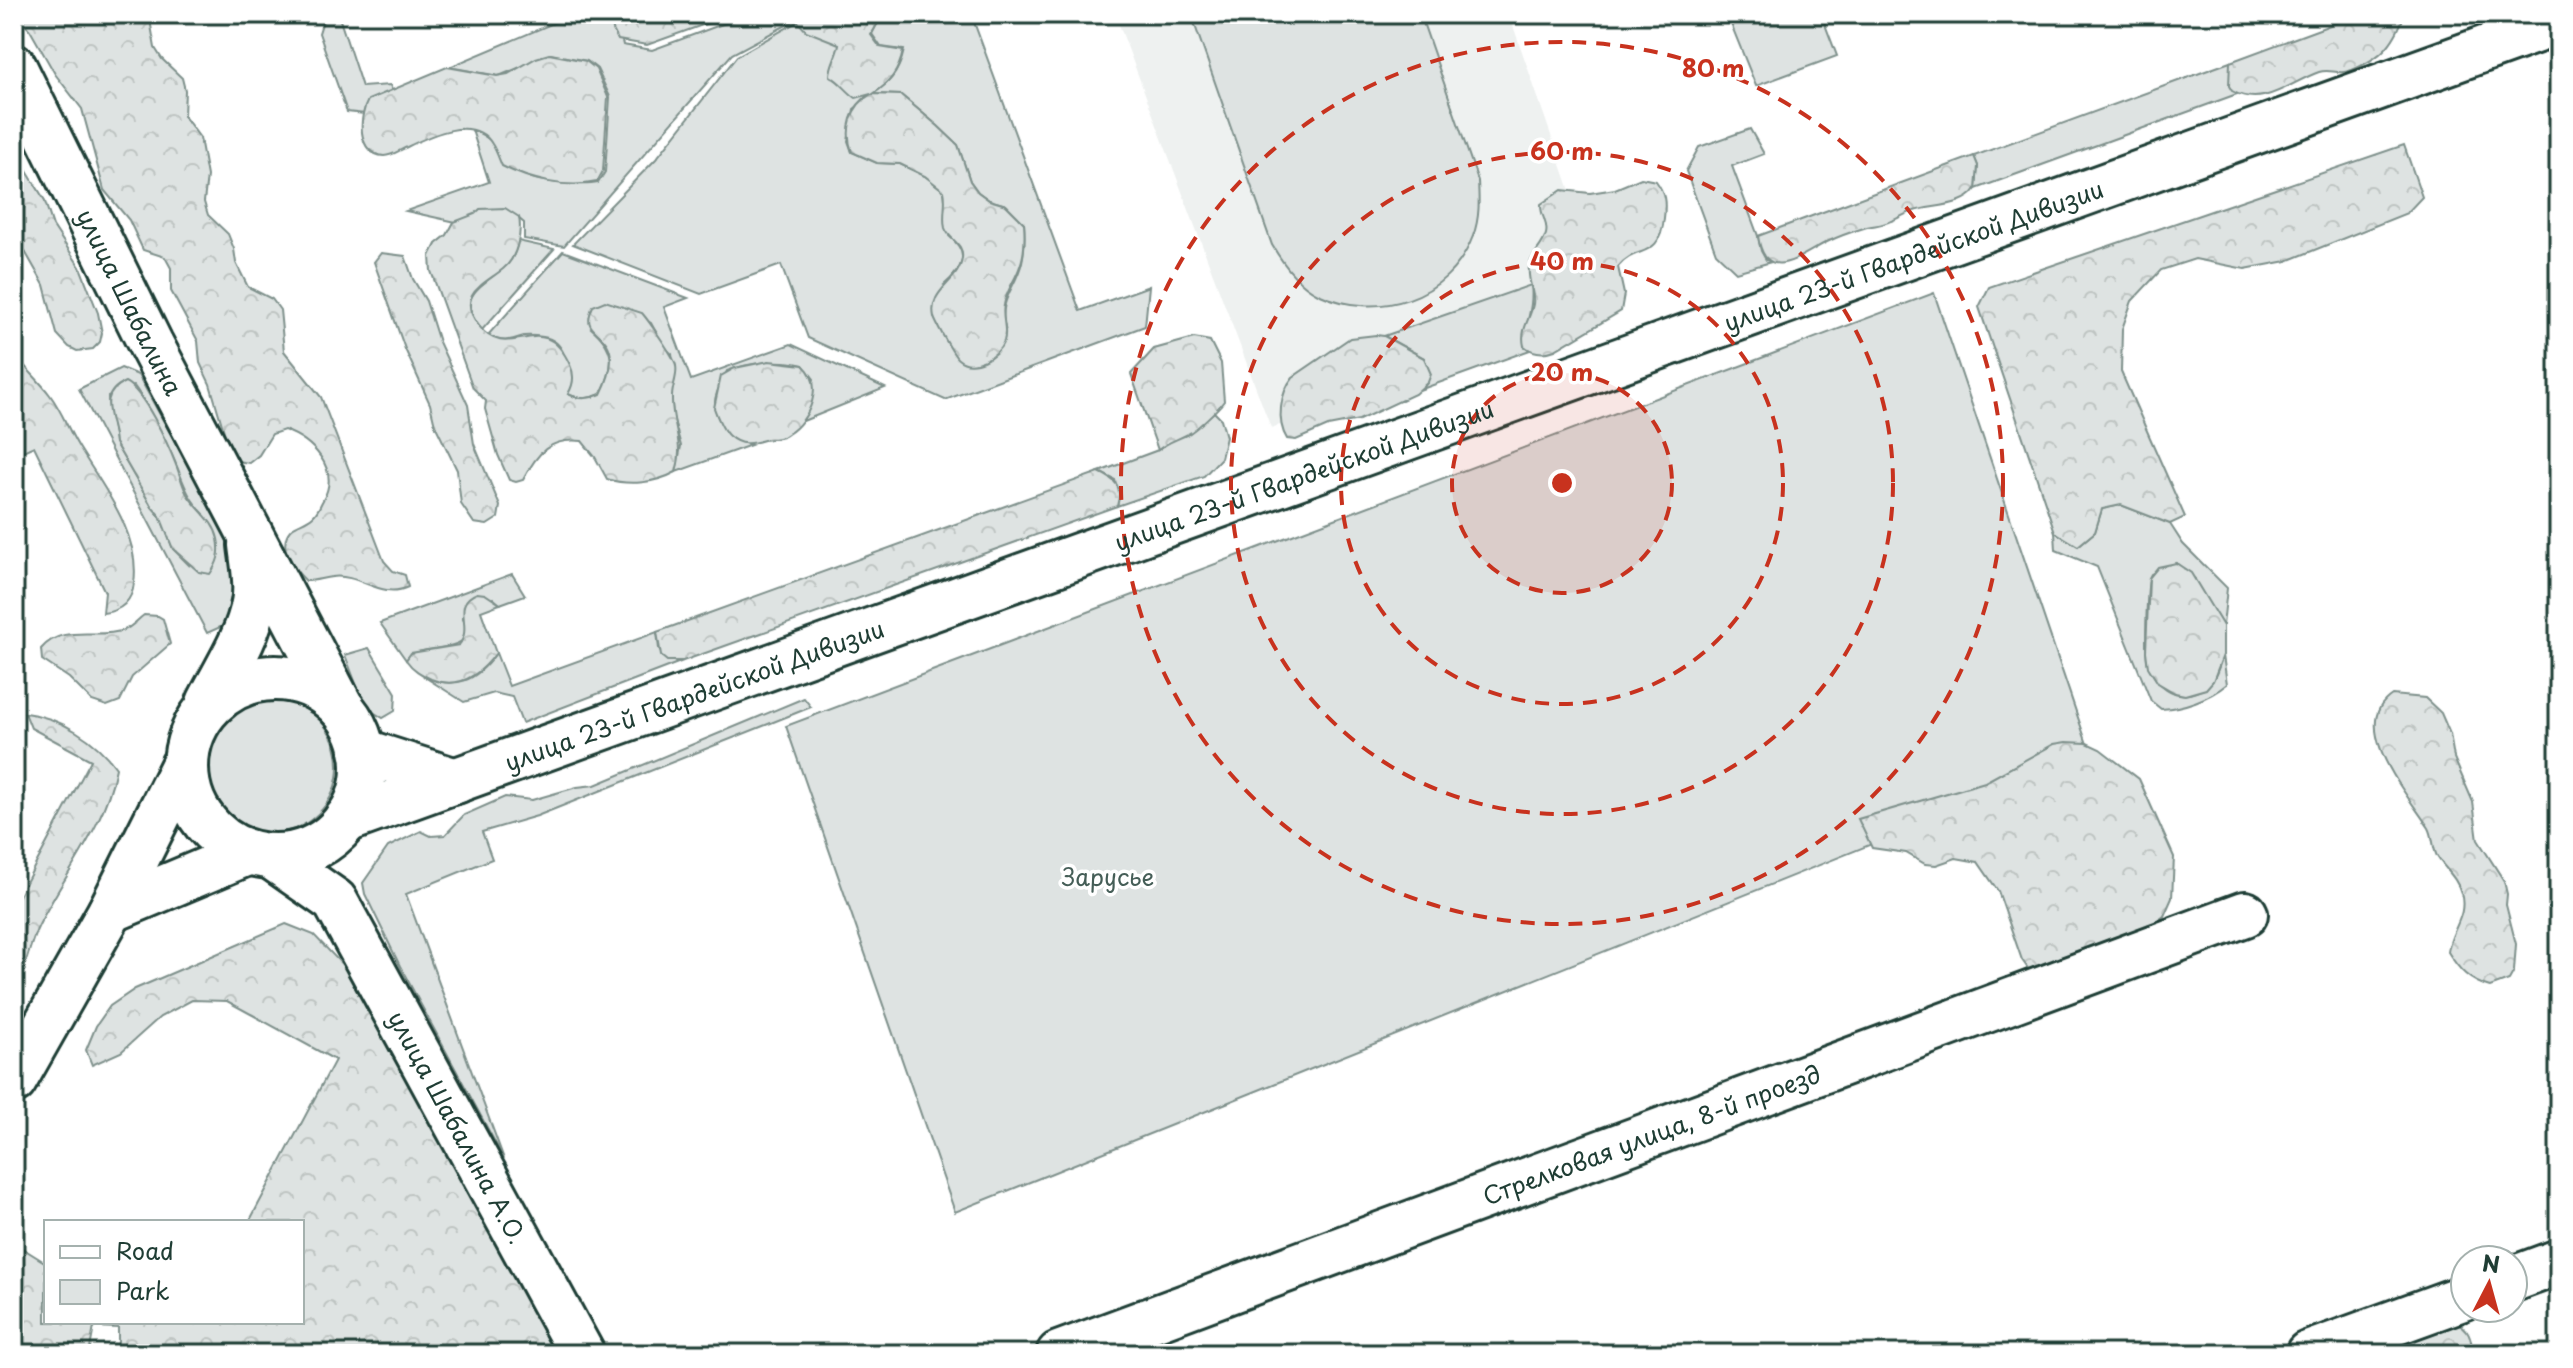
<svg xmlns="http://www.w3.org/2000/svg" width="2573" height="1368" font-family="'Playpen Sans',sans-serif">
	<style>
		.built { fill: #eef1f0 }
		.green { fill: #dee3e2; stroke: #7e908b; stroke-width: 2; fill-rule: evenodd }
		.forest { fill: url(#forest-crowns); stroke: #7e908b; stroke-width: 2 }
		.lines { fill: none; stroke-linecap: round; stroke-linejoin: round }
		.minor-casing { stroke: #1f3d34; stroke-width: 50 }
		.minor { stroke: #fff; stroke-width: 44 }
		.ring { fill: none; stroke: #c8321e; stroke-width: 4; stroke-dasharray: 14 10 }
		.labels { text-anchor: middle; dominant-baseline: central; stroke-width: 7; stroke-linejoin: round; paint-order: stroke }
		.street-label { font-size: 24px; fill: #1f3d34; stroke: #fff }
		.park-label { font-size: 24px; fill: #455e57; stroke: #fff }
		.centre { fill: #c8321e; stroke: #fff; stroke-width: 4 }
		.ring-label { font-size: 24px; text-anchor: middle; font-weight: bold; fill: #c8321e; stroke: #fff; stroke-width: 7; stroke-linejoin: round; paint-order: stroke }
	</style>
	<defs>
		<pattern id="forest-crowns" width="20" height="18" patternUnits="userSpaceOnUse" patternTransform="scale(2)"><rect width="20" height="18" fill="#dee3e2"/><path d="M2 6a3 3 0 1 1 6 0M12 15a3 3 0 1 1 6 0" fill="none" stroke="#bec4c2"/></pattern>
	</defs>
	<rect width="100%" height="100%" fill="#fff"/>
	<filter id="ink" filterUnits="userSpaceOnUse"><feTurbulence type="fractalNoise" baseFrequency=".0125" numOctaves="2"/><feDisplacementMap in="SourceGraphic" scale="16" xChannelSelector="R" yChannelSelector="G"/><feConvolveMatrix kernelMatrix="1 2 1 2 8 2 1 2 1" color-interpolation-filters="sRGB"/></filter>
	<g filter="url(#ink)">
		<path class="built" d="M1115,14h394l102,295 -340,119z"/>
		<g class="green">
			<path d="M325,14h13l24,73 28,-2 12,33 -55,-6 -28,-79z"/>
			<path d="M575,14h40l8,31 29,5 98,-36h57l-75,40 -168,192 -40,-7v-16l-7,-6 -52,7 -59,-13 83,-29 -17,-52c23,8 35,29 52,44 10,9 60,12 74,9l7,-11 5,-75 -13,-28 -10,-8 -36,-7 -52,22 -50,-9z"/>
			<path d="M889,14h82l109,297 69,-25 -4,40 -200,74 -137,-62 -27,-73 -80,29 -128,-50 83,-85 81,-103 62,-35 41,23c-2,12 -9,19 -9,31l36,20c21,-8 32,-22 37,-45l-23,-3 -9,-13 6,-12 11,-4zM873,94l28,1 37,31 20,19 12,36 8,11 11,8 17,5 18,18c1,13 1,26 -2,39 -6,26 -24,37 -17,66l-61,-43c19,-17 27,-31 5,-49l-5,-45 -19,-15 -25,-12 -23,-1 -25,-11 -4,-11 6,-32z"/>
			<path d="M1191,14h229l58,167c1,19 2,37 -5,55 -24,64 -96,85 -155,58 -20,-10 -35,-30 -46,-49z"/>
			<path d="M1727,14h94l16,42 -81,30z"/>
			<path d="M2230,62v24l7,8 -261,95 2,-23 -4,-10z"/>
			<path d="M1750,129l14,25 -32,12 26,70 3,15 5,9 5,2 -35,10 -20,-19 -30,-82 13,-24z"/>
			<path d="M518,241l36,8 -72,81c-27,-32 -4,-42 20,-61 9,-6 14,-18 16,-28z"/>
			<path d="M563,251l125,47 -24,9 27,73 100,-36 94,44 -82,33 11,-42 -11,-14c-24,-6 -53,-3 -76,6 -4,9 -12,21 -12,31 -1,20 18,39 36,43l-75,27 5,-26 -8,-29 -2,-25 4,-13 -3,-25 -9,-8 -12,-23 -34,-18 -26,23c25,21 24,38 10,66 -13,5 -21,6 -33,0 -1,-22 2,-53 -25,-57 -6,-1 -13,-2 -19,-1 -15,5 -22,7 -36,-1z"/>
			<path d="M1531,285c3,23 -6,38 -7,61l6,4 -108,39 6,-7 -4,-24 -40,-22z"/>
			<path d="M1934,293l157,463 -1136,456 -169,-486z"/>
			<path d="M121,368l17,7 87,157 18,52 -18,41 -18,8 -128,-244zM134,386c15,20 26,45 37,67 12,25 13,41 33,61l-15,51 -16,-16 -13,-33 -8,-9 -37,-64c-1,-16 -7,-29 -7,-46z"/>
			<path d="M1214,412l7,7 5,18 -5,21 -17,18 -87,30 2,-9 -4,-17 -16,-8 59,-22 13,-11 17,-5z"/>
			<path d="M2121,505l49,19 13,20 44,44 -4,38 -28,-42v-5l-19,-16 -25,11 -2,4c-2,15 -5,76 -1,87 8,19 25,36 48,27 6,-2 11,-4 15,-9 6,-8 9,-19 12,-28l4,29c-18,15 -44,24 -66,25l-10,-8 -54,-134 -41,-17 -1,-18 23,14 17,-14 7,-23z"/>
			<path d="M512,574l13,21 -25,9 -7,-6 -31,19c21,42 -43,23 -56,43l-26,-37z"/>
			<path d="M657,632l2,17 16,13 8,-1 -161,62 -10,-26 -18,-4 -30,9 -41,-26c33,14 53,6 73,-23l13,33z"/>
			<path d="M369,648l27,45 -1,18 -12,7 -18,-11 -20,-52z"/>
			<path d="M804,698l7,9 -274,109 -55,16 10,27 -86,35 98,265 -104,-193 -35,-72 -2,-11 25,-36 33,-16 10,5 14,-1 19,-20 41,-18 27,3 45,-13 18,-2z"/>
			<circle cx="271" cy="766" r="67"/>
		</g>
		<g class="forest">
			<path d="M16,14h133l6,34 7,11 20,19 3,12 -1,26 16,22 7,38 -3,26 4,13 20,19 6,15 2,14 12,24 24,12 8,11 4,41 37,46 63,164 9,10 12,4 3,12c-27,13 -48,-14 -76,-10 -10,1 -16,4 -26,4 -12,-12 -24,-25 -20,-43 4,-15 18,-13 27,-22 5,-4 7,-11 10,-16 18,-31 -11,-60 -39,-70l-12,4 -13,21 -10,8 -12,-2 -7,-9 -20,-68 -10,-21 -2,-22 -27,-50v-23l-6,-11 -22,-7 -14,-30 -25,-30 -22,-81 -27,-35 -25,-44z"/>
			<path d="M611,14h122l-86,31 -29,-5 -5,-10z"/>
			<path d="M800,14h89l-1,4 -10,5 -7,12 9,12 23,4c-4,20 -13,32 -30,43l28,1 37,31 20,19 12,36 8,11 11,8 17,5 18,18c1,13 1,30 -4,43 -4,13 -14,25 -16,39 -3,13 4,24 0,36 -6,16 -32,30 -46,18 -4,-3 -23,-37 -24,-42 -6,-28 26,-35 28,-59 2,-15 -13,-18 -17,-30 -3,-12 2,-25 -1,-37l-19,-15 -25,-12 -23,-1 -25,-11c-8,-22 -1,-47 19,-58l-15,4c-10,-7 -15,-16 -26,-22 0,-12 7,-20 9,-32l-33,-13 -8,-9z"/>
			<path d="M2360,14h45c-6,14 -11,27 -22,37 -8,8 -29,20 -39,21 -9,1 -16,-3 -25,0 -29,10 -55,37 -87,19l-3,-5 1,-24z"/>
			<path d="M549,54l37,7 10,8 12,28 -5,74 -6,11c-30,7 -68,-2 -95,-16 -3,-7 -6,-16 -10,-22 -18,-30 -63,-8 -85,3 -7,3 -15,9 -23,9 -28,-2 -25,-40 -16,-56l79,-33 50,9 11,-2 28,-16z"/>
			<path d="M2404,145l18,52 -15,16 -120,48 -42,8 -50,-10 -34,11 -29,31 -10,28 -1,43 64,145 -15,7 -49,-19 -19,4 -7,23 -17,14 -23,-14 -76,-225 10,-20z"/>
			<path d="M14,150l30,49 9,27 27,41 18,46 4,20 -2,9 -7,7 -16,2 -8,-4 -12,-13 -13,-49 -30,-53z"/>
			<path d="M1974,156l4,10 -2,23c-11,18 -44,16 -62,22 -8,2 -15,7 -23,10 -7,4 -16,4 -24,6 -13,4 -28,9 -40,15 -26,13 -62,44 -69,-6z"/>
			<path d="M1641,178l15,3c9,12 10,21 8,37 -4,43 -28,26 -46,49l6,27 -3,17 -66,39c-11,4 -22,3 -31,-4 -4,-17 6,-26 9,-42 2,-12 -6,-24 -4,-37 2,-13 14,-20 17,-33 3,-11 -6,-18 -5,-30l21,-14 28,3 25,-4z"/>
			<path d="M505,208l14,9c3,16 -2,41 -16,52 -20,16 -48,26 -24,57 30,40 64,-21 91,39 5,10 4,19 -2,29 12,6 21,5 33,0 7,-14 15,-35 6,-50 -10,-16 -25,-14 -14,-38l12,-5 37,12c6,7 34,46 34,53 2,10 -4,20 -4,31 -1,28 13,46 4,75 -20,11 -47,14 -69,7l-12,-22 -13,-16c-32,-4 -45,12 -59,39l-7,2 -7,-2 -11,-25 -13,-46 1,-8 -13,-13 -42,-117 -1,-15 6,-12 11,-9 7,-13 21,-8 5,-5z"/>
			<path d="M381,253l24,3 8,23 13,22 13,41 29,63 6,39 26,62 -2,12 -11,7 -13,-2 -13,-19 -4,-34 -22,-45 -5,-21 -25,-55 -31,-87z"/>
			<path d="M1376,335l8,1 40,22 7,16 -3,8 -13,12 -56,26 -31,6 -32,14 -9,-1c-11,-18 -7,-46 6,-62l57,-39z"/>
			<path d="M1194,338l16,3 11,22 3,38c-5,7 -28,29 -36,33 -11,6 -19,7 -30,16l-27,-76 23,-25z"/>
			<path d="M14,353c11,15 25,27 36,42 12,16 19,37 30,54 24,39 61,86 54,134 -2,19 -13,28 -31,30l2,-21 -71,-146 -20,9z"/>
			<path d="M769,361l34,4c22,20 7,55 -15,69 -7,6 -16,4 -24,6 -13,4 -24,6 -35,-4 -7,-6 -12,-20 -15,-28l7,-32 14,-8z"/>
			<path d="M125,382c19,9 43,62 51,83 4,9 6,20 11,29 10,16 27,26 31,45 3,14 0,24 -8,35l-11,-2 -26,-23 -13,-33 -8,-9 -37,-64c-1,-23 -20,-48 10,-61z"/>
			<path d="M1099,472c17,8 24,14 18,34l-434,155h-16l-6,-5 -4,-24z"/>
			<path d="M2176,563l15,10 32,53v29l-10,26 -7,8 -21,6 -10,-2 -17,-10 -10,-16 -2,-16 3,-73 9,-11z"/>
			<path d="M477,593l8,1 15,10 -19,7 15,42c-16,22 -37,37 -65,26 -10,-5 -18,-9 -25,-19l5,-7 48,-8c15,-19 -9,-41 18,-52z"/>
			<path d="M144,615l14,1 5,3 7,25 -38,33 -12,24 -13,5 -15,-5 -23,-23 -27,-18 -1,-11c21,-26 55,-9 83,-19 8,-3 13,-10 20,-15z"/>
			<path d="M2392,695l33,3 16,15 9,21 4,24 19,44 5,38 26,41 3,13 -1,11 10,39 -2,27 -5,9 -19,7c-21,-6 -31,-17 -42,-35 2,-22 20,-35 13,-59 -4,-15 -15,-23 -23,-35 -6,-9 -4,-21 -9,-30 -19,-30 -83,-103 -37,-133z"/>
			<path d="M25,713c35,4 71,27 91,55 -11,59 -51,105 -77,157 -11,22 -14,48 -25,70v-90l77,-145 -60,-32z"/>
			<path d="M2066,742l21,1 13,6 39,30 35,78 -2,41 -8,18 -25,19 -99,39 -11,-4 -7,-10 -24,-69 -20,-29 -22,-4 -20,7 -11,-1 -19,-11 -34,-5 -14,-29 127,-37 69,-38z"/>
			<path d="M286,924l28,11 42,44 201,375h-439v-26l-24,-1 -5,27h-75v-111l32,20v59h256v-100h-53l86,-162 -108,-59 -35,-1 -32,17 -39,35 -29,13 -6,-15 10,-24 14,-20 25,-17z"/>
			<path d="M2454,1321c16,7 17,16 19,33h-114z"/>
		</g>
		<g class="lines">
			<g class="minor-casing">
				<g id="minor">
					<path id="s1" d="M14,67l136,276 191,364"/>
					<circle cx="275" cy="767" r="89"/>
					<path d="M209,703c16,-32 39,-65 45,-100 4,-19 -1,-39 -3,-58"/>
					<path d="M362,751l94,30"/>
					<path id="s2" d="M346,820l2213,-798"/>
					<path id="s3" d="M272,857l63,44 247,453"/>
					<path d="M111,910l136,-57"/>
					<path d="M14,1081l97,-171 72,-144"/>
					<path d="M2513,1279l46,-17"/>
					<path id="s4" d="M1059,1354l1186,-440"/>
					<path d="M2308,1354l157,-57"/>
				</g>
			</g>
			<use href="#minor" class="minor"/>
		</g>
	</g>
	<circle cx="1562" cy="483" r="110" fill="#c8321e" fill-opacity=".12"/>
	<g class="ring">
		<circle cx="1562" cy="483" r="110"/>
		<circle cx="1562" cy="483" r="221"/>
		<circle cx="1562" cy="483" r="331"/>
		<circle cx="1562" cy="483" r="441"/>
	</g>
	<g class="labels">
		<g class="street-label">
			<text stroke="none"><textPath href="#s2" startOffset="1666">улица 23-й Гвардейской Дивизии</textPath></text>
			<text stroke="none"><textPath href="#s1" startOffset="262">улица Шабалина</textPath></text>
			<text stroke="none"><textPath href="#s2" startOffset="1018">улица 23-й Гвардейской Дивизии</textPath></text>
			<text stroke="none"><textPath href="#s2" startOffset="370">улица 23-й Гвардейской Дивизии</textPath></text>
			<text stroke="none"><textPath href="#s3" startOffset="334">улица Шабалина А.О.</textPath></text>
			<text stroke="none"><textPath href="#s4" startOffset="632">Стрелковая улица, 8-й проезд</textPath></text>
		</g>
		<g class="park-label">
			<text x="1108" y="876">Зарусье</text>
		</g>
	</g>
	<circle cx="1562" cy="483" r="12" class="centre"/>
	<g class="ring-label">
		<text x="1713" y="77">80 m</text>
		<text x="1562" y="160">60 m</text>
		<text x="1562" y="270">40 m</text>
		<text x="1562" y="381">20 m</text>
	</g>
	<rect width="2573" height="1368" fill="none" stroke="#fff" stroke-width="48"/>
	<rect x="24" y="24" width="2525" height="1320" fill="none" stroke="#1f3d34" stroke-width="3" filter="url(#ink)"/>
	<rect x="44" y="1220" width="260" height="104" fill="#ffffff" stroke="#a5b1ae" stroke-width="2"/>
	<rect x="60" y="1246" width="40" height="12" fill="#ffffff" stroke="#a5b1ae" stroke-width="2"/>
	<text x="116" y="1260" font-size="24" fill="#1f3d34">Road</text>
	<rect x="60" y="1280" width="40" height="24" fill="#dee3e2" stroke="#a5b1ae" stroke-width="2"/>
	<text x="116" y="1300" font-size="24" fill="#1f3d34">Park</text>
	<g transform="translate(2489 1284) rotate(6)"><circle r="38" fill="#ffffff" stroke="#a5b1ae" stroke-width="2"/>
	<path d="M0-6L14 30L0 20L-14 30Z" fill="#c8321e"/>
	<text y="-12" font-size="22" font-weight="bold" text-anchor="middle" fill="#1f3d34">N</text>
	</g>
</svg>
